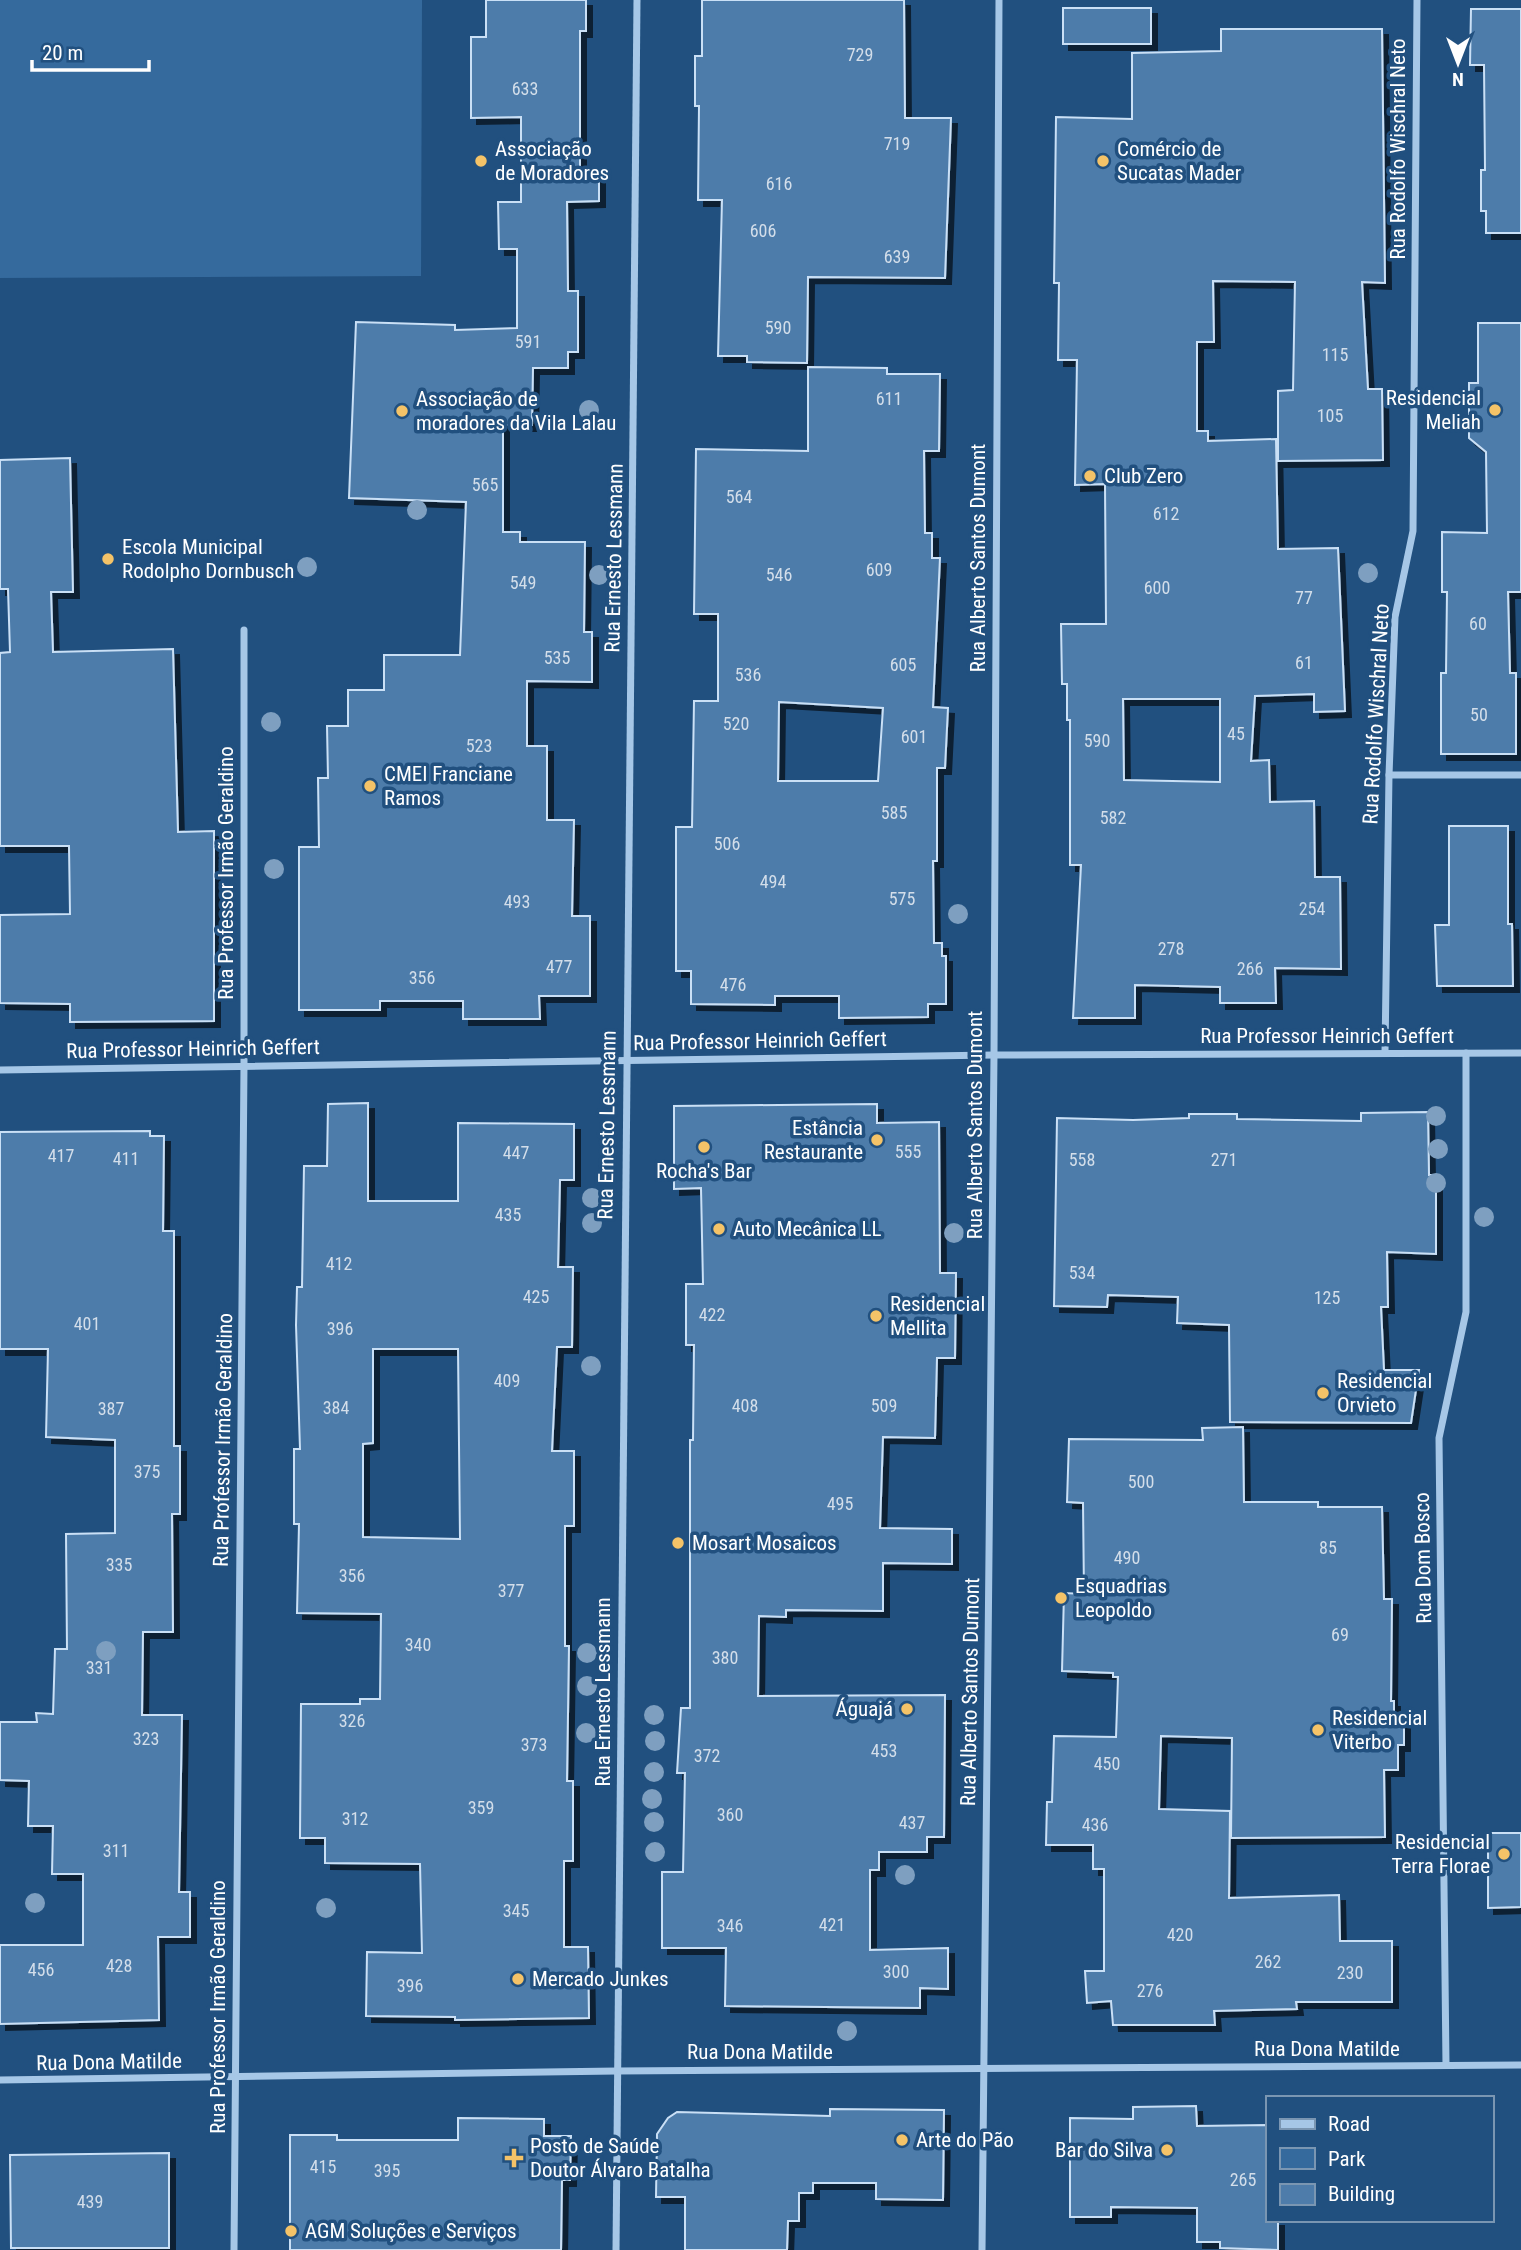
<svg xmlns="http://www.w3.org/2000/svg" width="1521" height="2250" font-family="'Roboto Condensed',sans-serif">
	<style>
		.green { fill: #356a9d }
		.building { fill: #4e7caa; stroke: #cae0f6; stroke-width: 2; fill-rule: evenodd; filter: url(#shadow) }
		.lines { fill: none; stroke-linecap: round; stroke-linejoin: round }
		.minor { stroke: #a6c7e7; stroke-width: 7 }
		.tree { fill: #7e9fc0 }
		.poi-dot { fill: #f4c368; stroke: #21507f; stroke-width: 2.5 }
		.labels { text-anchor: middle; dominant-baseline: central; stroke-width: 7; stroke-linejoin: round; paint-order: stroke }
		.number-label { font-size: 18px; fill: #d3deea }
		.poi-label { font-size: 21px; fill: #fff; stroke: #21507f; text-anchor: start }
		.street-label { font-size: 21px; fill: #fff; stroke: #21507f }
	</style>
	<defs>
		<filter id="shadow"><feDropShadow dx="6" dy="6" stdDeviation="0" flood-color="#0009"/></filter>
	</defs>
	<rect width="100%" height="100%" fill="#21507f"/>
	<path class="green" d="M0,0h422l-1,276 -421,2z"/>
	<g class="building">
		<path d="M486,0h100v31h-6v139h19v31l-32,1 1,89h10v61h-10v16h-35l-1,57h-29v107h17v10h65l-1,90h8v50l-65,-1v65h20v74h27l-2,96h18v80h-51l1,23h-77v-18h-83v9h-81v-163h20l-1,-69h10l-1,-52h21v-36h36v-35h76l6,-153 -117,-4 7,-176 99,3v5l62,-2v-79h-18l-1,-47h23v-85l-50,1v-81h15z"/>
		<path d="M702,0h202l1,118h46l-6,160 -137,-1 -1,86 -60,-1v-6h-29l4,-156h-24l1,-94h-4v-50h7z"/>
		<rect x="1063" y="8" width="88" height="36"/>
		<path d="M1471,9h50v224h-35v-22h-5v-41h4l-1,-105h-14z"/>
		<path d="M1221,29h161l3,254 -23,-1 6,107h14l1,71 -105,1v-70l15,-1 2,-108 -82,-1 1,61h-17v89h11v10l68,-2 2,110 60,-1 7,163 -31,1v-18l-59,2 -4,65 18,-1 1,42 44,-1 1,76h25l1,92 -66,-1 1,35h-56v-16l-85,-2v33h-62l8,-153h-11v-145h-3v-36h-5l-1,-60h45l-1,-140 -30,1 2,-125h-19l1,-77h-5l2,-166 76,2v-66l89,-2zM1123,699h97v83l-96,-2z"/>
		<path d="M1478,323h43v269h-13l2,81h6v81h-75v-81h5l1,-81h-5v-60l45,1 -1,-81 -17,-14v-55h9z"/>
		<path d="M808,367l79,1v6h53l-1,77h-15l1,82h7v25h8l-7,149 15,1 -3,60h-8v93h-4l1,82h8v13h4v48h-18v13l-89,1v-22h-64v9l-84,-1v-33h-15v-144h16l2,-126h24v-87h-24l2,-165 112,2zM779,702l104,6 -5,73h-100z"/>
		<path d="M70,458l3,134h-22l2,60 120,-3 5,183 36,-1v190l-144,1v-18l-70,-1v-88l70,-1 -1,-68h-69v-193l10,-1 -2,-63h-8v-129z"/>
		<path d="M1449,826h59v98h4l1,62h-76l-2,-61h14z"/>
		<path d="M368,1103v98h90v-78l116,1v56h-14l-2,87h15l-1,80h-15l-5,104h22v75h-9v120h4l-2,135h6v80h-9v86h24l1,71 -134,2v-3l-89,-1 1,-64 55,1 -2,-89 -95,-1v-25h-25l1,-134h59v-5h20l1,-85 -84,-1 2,-89h-5v-75h6l-4,-124 1,-38h5l2,-121h23l1,-62zM373,1349h85l2,190 -97,-2v-93l10,-1z"/>
		<path d="M877,1104v19l62,-1 1,151h16l-1,85h-18l-2,80 -52,-1 -3,91 72,1v35l-69,-1v48l-97,-1v7l-27,-1 -1,80 187,-1 -1,142h-17v15h-48v18h-9v80l78,-2v41l-28,-1v20l-195,-2 1,-58h-64v-76h21l2,-99h-8l4,-65h9v-268h3l1,-95h-8v-61h17l-2,-96 -27,1v-83z"/>
		<path d="M1428,1112l1,63h7v79l-49,-2 1,55h-7l3,63h35l-8,53 -181,-1 -1,-97 -52,-2 1,-26 -70,-2 -1,12 -53,-1 3,-188 76,2 56,-2v-4h48v5l124,2v-8z"/>
		<path d="M150,1131v5h14l-1,95h11v215h6v68h-8l1,118h-30l-1,83h40l-3,177h11v45h-32l1,83 -159,4v-79h83v-71h-31l1,-48h-25l1,-45 -29,-1v-58h37l-1,-9 17,1 2,-65h12l-1,-115 49,-1v-93l-69,-3 2,-88h-48v-217z"/>
		<path d="M1243,1427l1,75h74v5h64l2,92h8l-1,102h3v13h10v31h-6v25h-14l1,67 -154,1 1,-100 -71,-2 -2,73 71,2 -1,87 110,-3 1,46h52v61h-96l1,7 -83,2 1,14h-102l-2,-24 -24,2 -2,-32h19v-102h-11v-24h-47l1,-43h5l2,-66 62,1 2,-60h-5v-4l-51,-2 2,-78 20,1 -1,-91 -16,-1 2,-63 134,1 -1,-12z"/>
		<path d="M1488,1833h33v74l-33,1z"/>
		<path d="M1196,2106l1,20 70,-1v95h11v30l-58,-2v-6h-23v-34l-86,-1v10h-41v-99l63,1v-12z"/>
		<path d="M830,2109l114,1 -1,90 -67,-1v-16h-63v10h-14v28h-11l-1,29h-102v-53h-29l1,-63 11,-16 9,-6 153,4z"/>
		<path d="M458,2118l86,1v17h27l-1,44h-8l-1,70h-271v-115h47v5h121z"/>
		<path d="M169,2153v95h-158l-1,-93z"/>
	</g>
	<g class="lines">
		<g class="minor">
			<path d="M1389,775h132"/>
			<path d="M1385,1052l4,-277 6,-158 18,-86 4,-531"/>
			<path d="M0,1070l994,-15 527,-2"/>
			<path d="M1446,2065l-7,-627 27,-126v-259"/>
			<path d="M0,2080l617,-9 904,-6"/>
			<path d="M234,2250l10,-1185v-435"/>
			<path d="M616,2250l21,-2250"/>
			<path d="M982,2250l12,-1195 5,-1055"/>
		</g>
	</g>
	<g class="tree">
		<circle cx="589" cy="410" r="10"/>
		<circle cx="417" cy="510" r="10"/>
		<circle cx="307" cy="567" r="10"/>
		<circle cx="1368" cy="573" r="10"/>
		<circle cx="599" cy="575" r="10"/>
		<circle cx="271" cy="722" r="10"/>
		<circle cx="274" cy="869" r="10"/>
		<circle cx="958" cy="914" r="10"/>
		<circle cx="1436" cy="1116" r="10"/>
		<circle cx="1438" cy="1149" r="10"/>
		<circle cx="1436" cy="1183" r="10"/>
		<circle cx="592" cy="1198" r="10"/>
		<circle cx="1484" cy="1217" r="10"/>
		<circle cx="592" cy="1223" r="10"/>
		<circle cx="954" cy="1233" r="10"/>
		<circle cx="591" cy="1366" r="10"/>
		<circle cx="106" cy="1651" r="10"/>
		<circle cx="587" cy="1653" r="10"/>
		<circle cx="587" cy="1686" r="10"/>
		<circle cx="654" cy="1715" r="10"/>
		<circle cx="586" cy="1733" r="10"/>
		<circle cx="655" cy="1741" r="10"/>
		<circle cx="654" cy="1772" r="10"/>
		<circle cx="652" cy="1799" r="10"/>
		<circle cx="654" cy="1822" r="10"/>
		<circle cx="655" cy="1852" r="10"/>
		<circle cx="905" cy="1875" r="10"/>
		<circle cx="35" cy="1903" r="10"/>
		<circle cx="326" cy="1908" r="10"/>
		<circle cx="847" cy="2031" r="10"/>
	</g>
	<g class="poi-dot">
		<circle cx="481" cy="161" r="7"/>
		<circle cx="1103" cy="161" r="7"/>
		<circle cx="1495" cy="410" r="7"/>
		<circle cx="402" cy="411" r="7"/>
		<circle cx="1090" cy="476" r="7"/>
		<circle cx="108" cy="559" r="7"/>
		<circle cx="370" cy="786" r="7"/>
		<circle cx="877" cy="1140" r="7"/>
		<circle cx="704" cy="1147" r="7"/>
		<circle cx="719" cy="1229" r="7"/>
		<circle cx="876" cy="1316" r="7"/>
		<circle cx="1323" cy="1393" r="7"/>
		<circle cx="678" cy="1543" r="7"/>
		<circle cx="1061" cy="1598" r="7"/>
		<circle cx="907" cy="1709" r="7"/>
		<circle cx="1318" cy="1730" r="7"/>
		<circle cx="1504" cy="1854" r="7"/>
		<circle cx="518" cy="1979" r="7"/>
		<circle cx="902" cy="2140" r="7"/>
		<circle cx="1167" cy="2150" r="7"/>
		<path d="M510.5 2147.5h7v7h7v7h-7v7h-7v-7h-7v-7h7z"/>
		<circle cx="291" cy="2231" r="7"/>
	</g>
	<g class="labels">
		<g class="number-label">
			<text x="860" y="54">729</text>
			<text x="525" y="88">633</text>
			<text x="897" y="143">719</text>
			<text x="779" y="183">616</text>
			<text x="763" y="230">606</text>
			<text x="897" y="256">639</text>
			<text x="778" y="327">590</text>
			<text x="528" y="341">591</text>
			<text x="1335" y="354">115</text>
			<text x="889" y="398">611</text>
			<text x="1330" y="415">105</text>
			<text x="485" y="484">565</text>
			<text x="739" y="496">564</text>
			<text x="1166" y="513">612</text>
			<text x="879" y="569">609</text>
			<text x="779" y="574">546</text>
			<text x="523" y="582">549</text>
			<text x="1157" y="587">600</text>
			<text x="1304" y="597">77</text>
			<text x="1478" y="623">60</text>
			<text x="557" y="657">535</text>
			<text x="1304" y="662">61</text>
			<text x="903" y="664">605</text>
			<text x="748" y="674">536</text>
			<text x="1479" y="714">50</text>
			<text x="736" y="723">520</text>
			<text x="1236" y="733">45</text>
			<text x="914" y="736">601</text>
			<text x="1097" y="740">590</text>
			<text x="479" y="745">523</text>
			<text x="894" y="812">585</text>
			<text x="1113" y="817">582</text>
			<text x="727" y="843">506</text>
			<text x="773" y="881">494</text>
			<text x="902" y="898">575</text>
			<text x="517" y="901">493</text>
			<text x="1312" y="908">254</text>
			<text x="1171" y="948">278</text>
			<text x="559" y="966">477</text>
			<text x="1250" y="968">266</text>
			<text x="422" y="977">356</text>
			<text x="733" y="984">476</text>
			<text x="908" y="1151">555</text>
			<text x="516" y="1152">447</text>
			<text x="61" y="1155">417</text>
			<text x="126" y="1158">411</text>
			<text x="1082" y="1159">558</text>
			<text x="1224" y="1159">271</text>
			<text x="508" y="1214">435</text>
			<text x="339" y="1263">412</text>
			<text x="1082" y="1272">534</text>
			<text x="536" y="1296">425</text>
			<text x="1327" y="1297">125</text>
			<text x="712" y="1314">422</text>
			<text x="87" y="1323">401</text>
			<text x="340" y="1328">396</text>
			<text x="507" y="1380">409</text>
			<text x="745" y="1405">408</text>
			<text x="884" y="1405">509</text>
			<text x="336" y="1407">384</text>
			<text x="111" y="1408">387</text>
			<text x="147" y="1471">375</text>
			<text x="1141" y="1481">500</text>
			<text x="840" y="1503">495</text>
			<text x="1328" y="1547">85</text>
			<text x="1127" y="1557">490</text>
			<text x="119" y="1564">335</text>
			<text x="352" y="1575">356</text>
			<text x="511" y="1590">377</text>
			<text x="1340" y="1634">69</text>
			<text x="418" y="1644">340</text>
			<text x="725" y="1657">380</text>
			<text x="99" y="1667">331</text>
			<text x="352" y="1720">326</text>
			<text x="146" y="1738">323</text>
			<text x="534" y="1744">373</text>
			<text x="884" y="1750">453</text>
			<text x="707" y="1755">372</text>
			<text x="1107" y="1763">450</text>
			<text x="481" y="1807">359</text>
			<text x="730" y="1814">360</text>
			<text x="355" y="1818">312</text>
			<text x="912" y="1822">437</text>
			<text x="1095" y="1824">436</text>
			<text x="116" y="1850">311</text>
			<text x="516" y="1910">345</text>
			<text x="832" y="1924">421</text>
			<text x="730" y="1925">346</text>
			<text x="1180" y="1934">420</text>
			<text x="1268" y="1961">262</text>
			<text x="119" y="1965">428</text>
			<text x="41" y="1969">456</text>
			<text x="896" y="1971">300</text>
			<text x="1350" y="1972">230</text>
			<text x="410" y="1985">396</text>
			<text x="1150" y="1990">276</text>
			<text x="323" y="2166">415</text>
			<text x="387" y="2170">395</text>
			<text x="1243" y="2179">265</text>
			<text x="90" y="2201">439</text>
		</g>
		<g class="poi-label">
			<text x="495" y="149">Associação<tspan x="495" dy="24">de Moradores</tspan></text>
			<text x="1117" y="149">Comércio de<tspan x="1117" dy="24">Sucatas Mader</tspan></text>
			<text x="1481" y="398" text-anchor="end">Residencial<tspan x="1481" dy="24">Meliah</tspan></text>
			<text x="416" y="399">Associação de<tspan x="416" dy="24">moradores da Vila Lalau</tspan></text>
			<text x="1104" y="476">Club Zero</text>
			<text x="122" y="547">Escola Municipal<tspan x="122" dy="24">Rodolpho Dornbusch</tspan></text>
			<text x="384" y="774">CMEI Franciane<tspan x="384" dy="24">Ramos</tspan></text>
			<text x="863" y="1128" text-anchor="end">Estância<tspan x="863" dy="24">Restaurante</tspan></text>
			<text x="704" y="1171" text-anchor="middle">Rocha's Bar</text>
			<text x="733" y="1229">Auto Mecânica LL</text>
			<text x="890" y="1304">Residencial<tspan x="890" dy="24">Mellita</tspan></text>
			<text x="1337" y="1381">Residencial<tspan x="1337" dy="24">Orvieto</tspan></text>
			<text x="692" y="1543">Mosart Mosaicos</text>
			<text x="1075" y="1586">Esquadrias<tspan x="1075" dy="24">Leopoldo</tspan></text>
			<text x="893" y="1709" text-anchor="end">Águajá</text>
			<text x="1332" y="1718">Residencial<tspan x="1332" dy="24">Viterbo</tspan></text>
			<text x="1490" y="1842" text-anchor="end">Residencial<tspan x="1490" dy="24">Terra Florae</tspan></text>
			<text x="532" y="1979">Mercado Junkes</text>
			<text x="916" y="2140">Arte do Pão</text>
			<text x="530" y="2146">Posto de Saúde<tspan x="530" dy="24">Doutor Álvaro Batalha</tspan></text>
			<text x="1153" y="2150" text-anchor="end">Bar do Silva</text>
			<text x="305" y="2231">AGM Soluções e Serviços</text>
		</g>
		<g class="street-label">
			<text transform="translate(1398 149) rotate(-90)">Rua Rodolfo Wischral Neto</text>
			<text transform="translate(614 558) rotate(-89)">Rua Ernesto Lessmann</text>
			<text transform="translate(978 558) rotate(-90)">Rua Alberto Santos Dumont</text>
			<text transform="translate(1376 714) rotate(-87)">Rua Rodolfo Wischral Neto</text>
			<text transform="translate(226 873) rotate(-90)">Rua Professor Irmão Geraldino</text>
			<text x="1327" y="1036">Rua Professor Heinrich Geffert</text>
			<text transform="translate(760 1041) rotate(-1)">Rua Professor Heinrich Geffert</text>
			<text transform="translate(193 1049) rotate(-1)">Rua Professor Heinrich Geffert</text>
			<text transform="translate(607 1125) rotate(-89)">Rua Ernesto Lessmann</text>
			<text transform="translate(975 1125) rotate(-90)">Rua Alberto Santos Dumont</text>
			<text transform="translate(223 1440) rotate(-89)">Rua Professor Irmão Geraldino</text>
			<text transform="translate(1423 1558) rotate(-91)">Rua Dom Bosco</text>
			<text transform="translate(603 1692) rotate(-90)">Rua Ernesto Lessmann</text>
			<text transform="translate(970 1692) rotate(-89)">Rua Alberto Santos Dumont</text>
			<text transform="translate(218 2007) rotate(-90)">Rua Professor Irmão Geraldino</text>
			<text x="1327" y="2049">Rua Dona Matilde</text>
			<text x="760" y="2052">Rua Dona Matilde</text>
			<text transform="translate(109 2062) rotate(-1)">Rua Dona Matilde</text>
		</g>
	</g>
	<rect x="1266" y="2096" width="228" height="126" fill="#21507f" stroke="#7a96b2" stroke-width="2"/>
	<rect x="1280" y="2119" width="35" height="10" fill="#a6c7e7" stroke="#7a96b2" stroke-width="2"/>
	<text x="1328" y="2131" font-size="21" fill="#ffffff">Road</text>
	<rect x="1280" y="2148" width="35" height="21" fill="#356a9d" stroke="#7a96b2" stroke-width="2"/>
	<text x="1328" y="2166" font-size="21" fill="#ffffff">Park</text>
	<rect x="1280" y="2184" width="35" height="21" fill="#4e7caa" stroke="#7a96b2" stroke-width="2"/>
	<text x="1328" y="2201" font-size="21" fill="#ffffff">Building</text>
	<g transform="translate(1458 63) rotate(180)" stroke="#21507f" stroke-width="5" paint-order="stroke">
	<path d="M0-5L12 26L0 18L-12 26Z" fill="#ffffff"/>
	<text y="-10" font-size="19" font-weight="bold" text-anchor="middle" fill="#ffffff">N</text>
	</g>
	<path d="M32 60v10h117v-10" fill="none" stroke="#ffffff" stroke-width="3.5"/>
	<text x="42" y="60" font-size="21" fill="#ffffff" stroke="#21507f" stroke-width="5" paint-order="stroke">20 m</text>
</svg>
